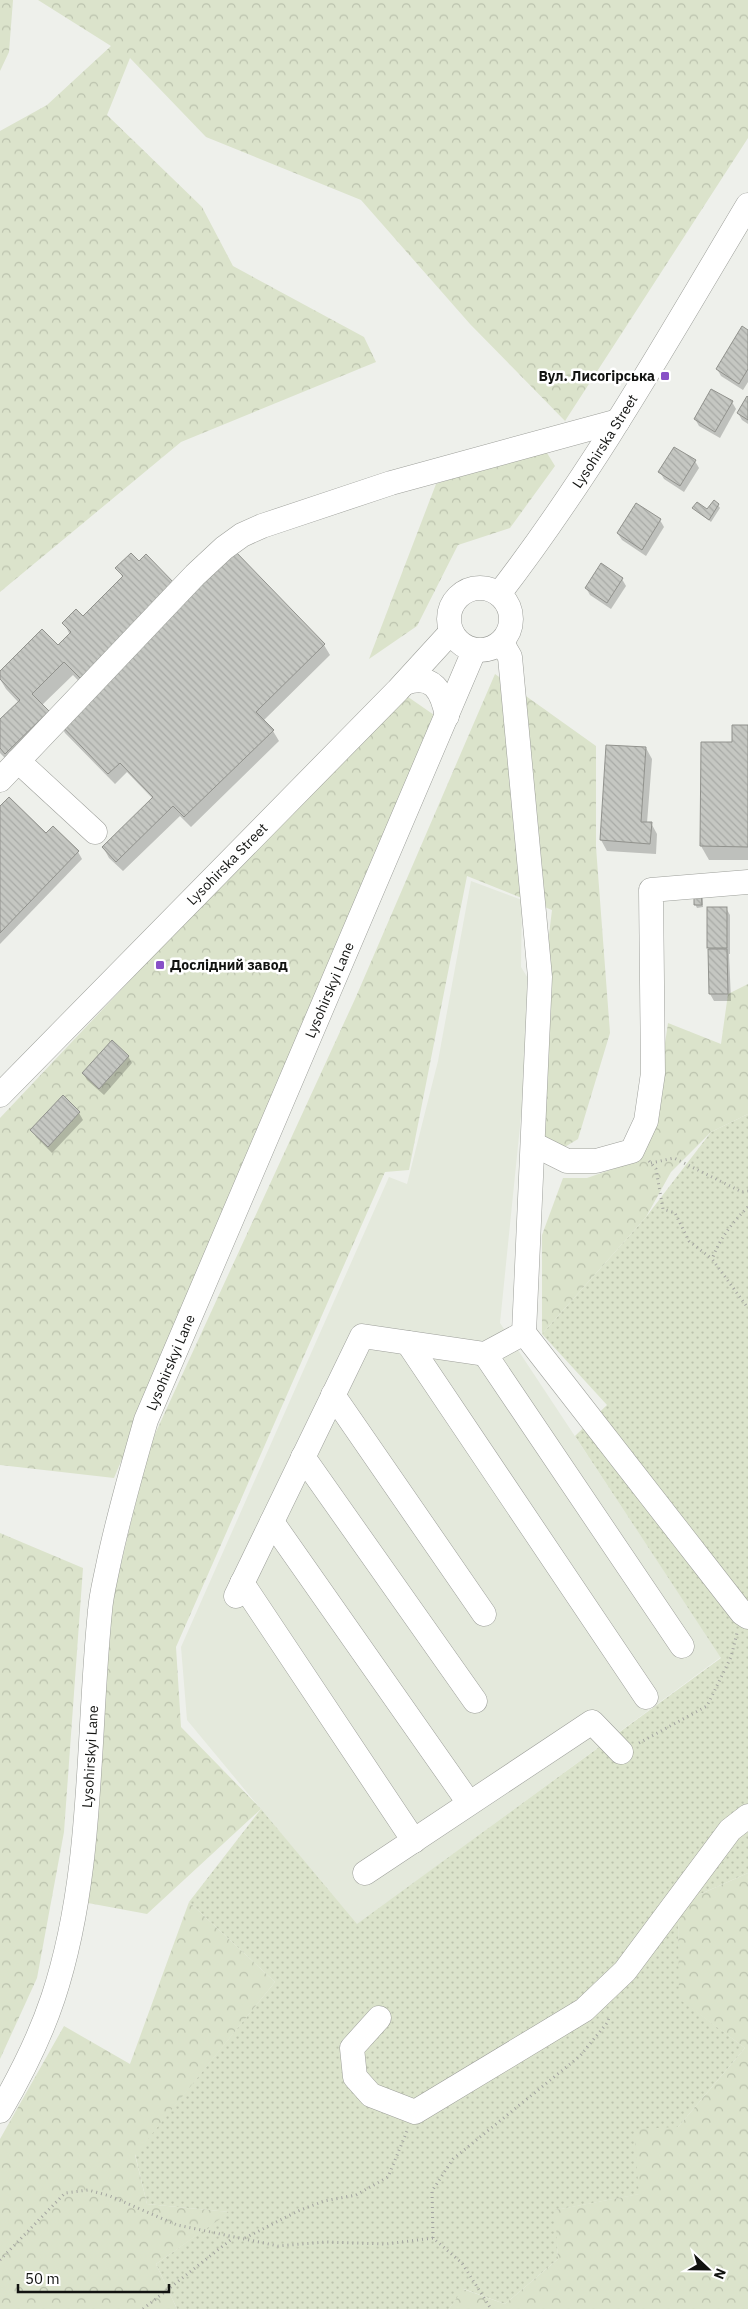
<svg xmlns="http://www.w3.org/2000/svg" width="748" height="2309" font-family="'IBM Plex Sans',sans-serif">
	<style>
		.built { fill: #e4e9dc }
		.grass { fill: url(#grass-dots) }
		.forest { fill: url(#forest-crowns) }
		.shadow { fill: #0003 }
		.building { fill: url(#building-back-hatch); stroke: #91928d }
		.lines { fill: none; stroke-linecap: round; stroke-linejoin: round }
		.minor-casing { stroke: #9d9f9a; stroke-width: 25 }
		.path { stroke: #a3a4a0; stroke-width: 3; stroke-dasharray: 1 4; stroke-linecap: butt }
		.minor { stroke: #fff; stroke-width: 24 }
		.poi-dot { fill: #8850c7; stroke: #fff; stroke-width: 2 }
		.labels { text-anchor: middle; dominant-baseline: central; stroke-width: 5; stroke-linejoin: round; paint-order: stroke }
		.poi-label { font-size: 14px; font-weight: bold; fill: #121311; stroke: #fff; text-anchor: end }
		.street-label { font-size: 14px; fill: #121311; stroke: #fff }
	</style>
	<defs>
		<pattern id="grass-dots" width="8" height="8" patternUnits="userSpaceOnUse" patternTransform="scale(1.25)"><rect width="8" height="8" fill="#dbe3cb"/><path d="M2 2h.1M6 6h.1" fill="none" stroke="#bbc2ad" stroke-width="1.8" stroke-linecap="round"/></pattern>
		<pattern id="forest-crowns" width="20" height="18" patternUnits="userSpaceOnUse" patternTransform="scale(1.25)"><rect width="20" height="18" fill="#dbe3cb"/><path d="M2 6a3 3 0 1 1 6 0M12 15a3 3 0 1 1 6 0" fill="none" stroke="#bbc2ad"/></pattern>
		<pattern id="building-back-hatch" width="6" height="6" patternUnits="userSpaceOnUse" patternTransform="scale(1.25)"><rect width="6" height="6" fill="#c5c7c2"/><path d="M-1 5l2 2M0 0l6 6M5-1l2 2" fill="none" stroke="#a8aaa6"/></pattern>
	</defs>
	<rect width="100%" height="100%" fill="#eef0eb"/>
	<path class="built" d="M471,881l51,19 -1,67 13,21 -34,335 221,334 -364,268 -170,-205 -6,-73 208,-470 18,7 31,-123z"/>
	<path class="grass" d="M748,1114v759l-70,31 2,95 65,49 -67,79 -38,67 -84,16 2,49 -53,45 -41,-15 -15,20h-272l-21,-45 73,-52 -82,-8 -12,-50 140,-172 -86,-80 72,-93 96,115 364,-266 -146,-222 32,-31 -65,-71 104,-117 65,-85z"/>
	<g class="forest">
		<path d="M0,0h13l-4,52 -9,19z"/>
		<path d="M38,0h710v138l-183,283 -95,-97 -109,-124 -155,-63 -76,-79 -23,57 95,92 31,59 131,71 12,25 -195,80 -181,150v-461l47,-26 64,-59z"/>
		<path d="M544,448l11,18 -45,62 -52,17 -41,81 -48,33 67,-175z"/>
		<path d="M495,674l101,72v101l14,186 -32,106 -58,35 32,-264 -85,-34 -58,294 -24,2 -209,475 5,80 80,82 -114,105 -59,-11 22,-293 39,-163 206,-448z"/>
		<path d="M398,690l39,27 -323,761 -114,-13v-347l153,-162z"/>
		<path d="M748,984v130l-37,18 -40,40 -25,45 -104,117v-99l21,-57h24l46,-16 20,-38 15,-101 53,21 7,-50z"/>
		<path d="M0,1533l83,35 -19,264 -27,146 -37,81z"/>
		<path d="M748,1873v436h-299l14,-20 42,15 53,-45 -3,-49 84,-16 -5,-65 44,-2 67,-79 -66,-49 -1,-95z"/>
		<path d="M189,1902l86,80 -140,173 12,49 83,8 -74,52 21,45h-177v-170l64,-113 66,38z"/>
	</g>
	<g class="shadow">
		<path d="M748,331v51l-5,8 -22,-14 -4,-7z"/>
		<path d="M748,398v26l-6,-4 -4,-7z"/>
		<path d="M732,402l4,7 -16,29 -21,-12 -4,-7z"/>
		<path d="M695,461l4,7 -15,24 -20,-13 -4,-7z"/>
		<path d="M718,505l2,3 -9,14 -17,-14 14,3z"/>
		<path d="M660,520l4,7 -18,29 -24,-16 -4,-6z"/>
		<path d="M139,562l36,23 149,60 6,10 -67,66 10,10 6,10 -88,86 -11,-11 -57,55 -14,-13 -6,-11 50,-48 -26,-27 -12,12 -50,-51 -6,-11 31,-29 -17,-18 -31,30 14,21 -42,41 -14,-14v-32l19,-18 -13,-14 -6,-10v-6l58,-26 12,-12 -6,-12 19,-6 40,-39 -6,-10z"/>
		<path d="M622,579l4,7 -15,23 -21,-14 -4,-7z"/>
		<path d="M748,727v133h-39l-8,-14 32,-103z"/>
		<path d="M646,748l6,11 -5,64h4l6,11 -1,20 -49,-3 -6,-11z"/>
		<path d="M0,808l78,44 4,7 -82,85z"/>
		<path d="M703,896v11l-6,1 -2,-4z"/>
		<path d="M726,908l4,7v39h-1l2,47h-17l-4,-7 -1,-47z"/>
		<path d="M128,1056l4,7 -28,32 -17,-15 -4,-7z"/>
		<path d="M63,1097l16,16 4,7 -31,33 -16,-16 -4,-7z"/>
	</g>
	<g class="building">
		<path d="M742,326l6,4v39l-9,15 -23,-15z"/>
		<path d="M711,389l22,12 -18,31 -21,-13z"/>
		<path d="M747,396l1,1v23l-11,-7z"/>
		<path d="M674,447l22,13 -16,26 -22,-14z"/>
		<path d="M714,500l5,4 -10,16 -17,-12 5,-6 10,7z"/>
		<path d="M636,503l25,16 -19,31 -25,-17z"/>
		<path d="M234,550l91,94 -69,68 18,18 -90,87 -11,-11 -57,56 -14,-15 51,-50 -33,-34 -12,11 -50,-52z"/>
		<path d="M131,553l8,8 7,-7 30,31 -96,93 -16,-16 -32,32 17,17 -44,43 -5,-6v-29l20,-19 -20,-21v-8l42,-42 16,16 13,-13 -9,-9 14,-14 7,7 40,-40 -8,-8z"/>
		<path d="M601,563l22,15 -16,25 -22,-15z"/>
		<path d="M732,725h16v122l-48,-1 1,-104h31z"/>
		<path d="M606,745l40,2 -5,75h11l-2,22 -50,-4z"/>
		<path d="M9,797l37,36 7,-7 26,25 -79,82v-127z"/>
		<path d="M701,891l1,14h-8v-13z"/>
		<rect x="707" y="907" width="20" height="41"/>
		<path d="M708,949h19l1,45h-19z"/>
		<path d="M112,1040l17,16 -30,33 -17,-16z"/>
		<path d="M63,1095l17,17 -32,35 -18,-17z"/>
	</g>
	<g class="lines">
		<g class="minor-casing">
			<g id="minor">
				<circle cx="480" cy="619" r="31"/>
				<path id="s1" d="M499,594c94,-122 170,-257 249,-389"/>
				<path d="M405,683c28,-10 37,8 42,33"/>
				<path d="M18,761l77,71"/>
				<path d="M0,780l195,-205 29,-27 18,-13 20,-9 129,-43 227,-62"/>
				<path id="s2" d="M0,1095l398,-405 53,-58"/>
				<path d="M533,1144l34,17h29l36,-10 14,-30 7,-48 -2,-183 97,-8"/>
				<path d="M524,1333l218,280 6,4"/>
				<path d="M408,1343l238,354"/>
				<path d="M485,1354l197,292"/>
				<path d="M333,1395l151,219"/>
				<path d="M303,1457l172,244"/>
				<path d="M272,1522l197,281"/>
				<path d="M242,1583l172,258"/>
				<path d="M236,1596l126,-260 123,18 39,-21 16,-356 -30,-320 -8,-14"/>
				<path d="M365,1873l227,-151 29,30"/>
				<path d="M379,2018l-27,30 3,29 16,18 44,17 169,-102 41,-39 105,-141 18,-14"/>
				<path id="s3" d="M0,2111c21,-36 40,-74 53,-113 41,-124 34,-259 47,-387 1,-15 5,-30 8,-45 10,-49 24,-97 38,-146l328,-769"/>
			</g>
		</g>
		<g class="path">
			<path d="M649,1161l7,8 7,40 12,4 14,28 23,18"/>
			<path d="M651,1163l23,-5 68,34 6,-1"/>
			<path d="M748,1207c-17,17 -27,30 -36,52l36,49"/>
			<path d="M639,1743l68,-37 24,-49 6,-24"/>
			<path d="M245,2238l53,-27 26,-10 32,-6 32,-18 19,-46"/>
			<path d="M433,2238l-1,-47 21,-32 127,-103 27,-33 3,-7"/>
			<path d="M0,2260l65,-67 23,-3 22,6 67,29 101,21 47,-4 61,2 47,-6 29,25 29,46"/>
			<path d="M143,2309l90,-71"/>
		</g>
		<use href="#minor" class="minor"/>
	</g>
	<g class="poi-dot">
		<rect x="660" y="371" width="10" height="10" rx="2.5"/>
		<rect x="155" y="960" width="10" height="10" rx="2.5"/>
	</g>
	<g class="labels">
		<g class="poi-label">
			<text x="655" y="376">Вул. Лисогірська</text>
			<text x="170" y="965" text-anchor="start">Дослідний завод</text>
		</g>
		<g class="street-label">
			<text stroke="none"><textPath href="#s1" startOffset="186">Lysohirska Street</textPath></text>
			<text stroke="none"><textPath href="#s2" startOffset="324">Lysohirska Street</textPath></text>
			<text stroke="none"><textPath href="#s3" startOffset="1180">Lysohirskyi Lane</textPath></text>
			<text stroke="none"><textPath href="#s3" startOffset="775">Lysohirskyi Lane</textPath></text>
			<text stroke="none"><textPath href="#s3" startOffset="370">Lysohirskyi Lane</textPath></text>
		</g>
	</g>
	<g transform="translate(708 2269) rotate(112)" stroke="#ffffff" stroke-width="4" paint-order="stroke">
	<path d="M0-4L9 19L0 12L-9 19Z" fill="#121311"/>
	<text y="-8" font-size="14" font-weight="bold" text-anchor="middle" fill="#121311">N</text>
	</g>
	<path d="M18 2284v8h151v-8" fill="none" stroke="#121311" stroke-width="2.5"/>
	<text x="25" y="2284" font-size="15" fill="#121311" stroke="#ffffff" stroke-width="4" paint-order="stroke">50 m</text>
</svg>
